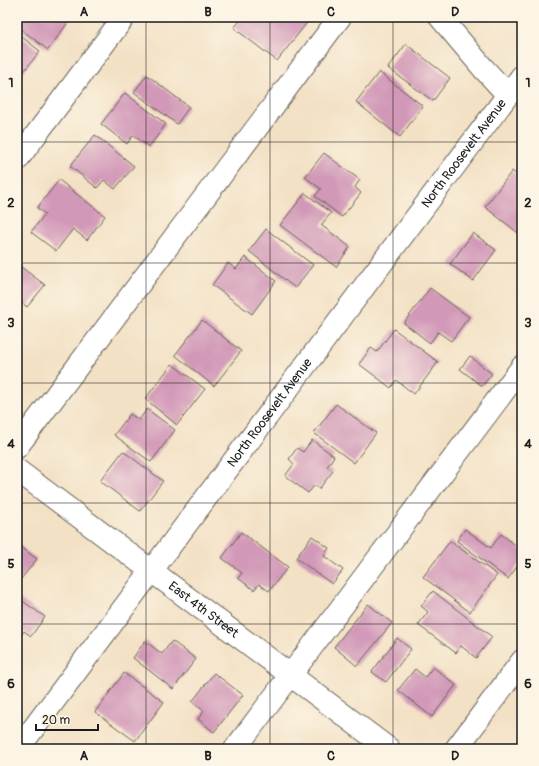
<svg xmlns="http://www.w3.org/2000/svg" width="539" height="766" font-family="Pangolin,sans-serif">
	<style>
		.building { fill: #d198b7 }
		.lines { fill: none; stroke-linecap: round; stroke-linejoin: round }
		.minor-casing { stroke: #676157; stroke-width: 24 }
		.minor { stroke: #fff; stroke-width: 22 }
		.grid { fill: none; stroke: #1c1c1c; stroke-width: 1; stroke-opacity: 0.55 }
		.labels { text-anchor: middle; dominant-baseline: central; stroke-width: 4; stroke-linejoin: round; paint-order: stroke }
		.street-label { font-size: 13px; fill: #1c1c1c; stroke: #fcf5e5 }
		.neatline { fill: none; stroke: #1c1c1c; stroke-width: 1.5 }
		.grid-label { font-size: 13px; text-anchor: middle; font-weight: bold; fill: #1c1c1c }
	</style>
	<rect width="100%" height="100%" fill="#fcf5e5"/>
	<filter id="ink" filterUnits="userSpaceOnUse"><feTurbulence type="fractalNoise" baseFrequency=".025" numOctaves="2"/><feDisplacementMap in="SourceGraphic" scale="8" xChannelSelector="R" yChannelSelector="G"/><feConvolveMatrix kernelMatrix="1 2 1 2 8 2 1 2 1" color-interpolation-filters="sRGB"/></filter>
	<filter id="wash" filterUnits="userSpaceOnUse"><feTurbulence type="fractalNoise" baseFrequency=".012" numOctaves="4" result="noise"/><feDisplacementMap in="SourceGraphic" scale="16" xChannelSelector="R" yChannelSelector="G"/><feGaussianBlur stdDeviation="0.9" result="paint"/><feColorMatrix in="noise" values="0 0 0 0 0 0 0 0 0 0 0 0 0 0 0 0 0 1.4 0 .05"/><feComposite in="paint" operator="in"/></filter>
	<g filter="url(#wash)">
		<rect width="100%" height="100%" fill="#f3e1c5"/>
		<g id="blocks">
			<g class="building">
				<path d="M17,17h47l5,4 -21,29 -31,-24z"/>
				<path d="M243,17h62l4,3 -32,41 -43,-33z"/>
				<path d="M17,33l23,18 -23,29z"/>
				<path d="M406,44l44,34 -17,23 -45,-33z"/>
				<path d="M379,72l44,34 -23,31 -44,-35z"/>
				<path d="M147,75l42,32 -12,17 -43,-32z"/>
				<path d="M125,93l41,31 -17,23 -16,-12 -6,9 -26,-20z"/>
				<path d="M95,135l39,31 -19,23 -11,-9 -7,8 -27,-22z"/>
				<path d="M324,153l36,27 -5,7 6,6 -19,24 -27,-21 6,-7 -16,-12z"/>
				<path d="M512,171l10,8v57l-37,-29z"/>
				<path d="M59,180l46,36 -18,24 -14,-11 -17,22 -25,-19 14,-18 -8,-6z"/>
				<path d="M305,193l26,20 -10,12 29,22 -14,20 -56,-42z"/>
				<path d="M266,229l47,36 -18,23 -46,-37z"/>
				<path d="M473,233l23,17 -23,31 -23,-17z"/>
				<path d="M245,257l31,24 -24,33 -40,-29 16,-22 8,6z"/>
				<path d="M17,264l28,21 -18,22 -10,-8z"/>
				<path d="M430,288l39,29 -18,24 -13,-9 -8,11 -26,-20z"/>
				<path d="M202,320l39,31 -27,35 -39,-31z"/>
				<path d="M394,329l44,33 -24,32 -18,-14 -5,8 -32,-24 12,-16 6,4z"/>
				<path d="M470,356l22,18 -10,12 -22,-17z"/>
				<path d="M172,364l33,25 -28,36 -32,-26z"/>
				<path d="M336,404l40,29 -22,30 -40,-30z"/>
				<path d="M147,409l28,21 -24,32 -37,-27 16,-21 9,6z"/>
				<path d="M312,440l22,16 -7,11 6,4 -14,18 -4,-4 -7,8 -23,-17 9,-12 -5,-5 8,-11 6,4z"/>
				<path d="M123,451l40,30 -23,30 -40,-30z"/>
				<path d="M465,529l26,19 10,-14 21,16v10l-14,19 -51,-38z"/>
				<path d="M241,532l47,35 -19,24 -10,-7 -5,6 -16,-12 4,-5 -20,-15z"/>
				<path d="M312,536l17,12 -5,8 19,14 -11,14 -36,-26z"/>
				<path d="M450,541l47,34 -27,37 -47,-35z"/>
				<path d="M17,544l20,15 -20,25z"/>
				<path d="M433,591l59,46 -16,21 -15,-12 -5,7 -38,-28 10,-13 -7,-6z"/>
				<path d="M17,597l28,20 -14,19 -7,-5 -7,9z"/>
				<path d="M368,604l24,19 -35,43 -23,-19z"/>
				<path d="M397,638l14,11 -25,33 -14,-10z"/>
				<path d="M145,641l17,13 10,-13 24,18 -23,30 -40,-31z"/>
				<path d="M433,667l23,18 -24,32 -34,-27 17,-21 10,8z"/>
				<path d="M124,673l40,29 -29,39 -40,-29z"/>
				<path d="M214,673l29,22 -29,37 -16,-13 6,-8 -12,-9z"/>
			</g>
		</g>
	</g>
	<g filter="url(#ink)">
		<use href="#blocks" fill-opacity="0" stroke="#676157" stroke-width="1"/>
		<g class="lines">
			<g class="minor-casing">
				<g id="minor">
					<path d="M440,17l43,51 25,27"/>
					<path d="M17,160l107,-143"/>
					<path d="M17,447l323,-430"/>
					<path id="s1" d="M17,470l372,279"/>
					<path id="s2" d="M18,749l504,-673"/>
					<path d="M235,749l287,-382"/>
					<path d="M456,749l66,-88"/>
				</g>
			</g>
			<use href="#minor" class="minor"/>
		</g>
	</g>
	<path class="grid" d="M146,17v732M270,17v732M393,17v732M17,142h505M17,263h505M17,383h505M17,503h505M17,624h505"/>
	<g class="labels">
		<g class="street-label">
			<text stroke="none"><textPath href="#s2" startOffset="744">North Roosevelt Avenue</textPath></text>
			<text stroke="none"><textPath href="#s2" startOffset="420">North Roosevelt Avenue</textPath></text>
			<text stroke="none"><textPath href="#s1" startOffset="233">East 4th Street</textPath></text>
		</g>
	</g>
	<rect width="539" height="766" fill="none" stroke="#fcf5e5" stroke-width="44"/>
	<path d="M36 724v6h62v-6" fill="none" stroke="#1c1c1c" stroke-width="2"/>
	<text x="42" y="724" font-size="12" fill="#1c1c1c" stroke="#fcf5e5" stroke-width="3" paint-order="stroke">20 m</text>
	<rect x="22" y="22" width="495" height="722" class="neatline"/>
	<g class="grid-label">
		<text x="84" y="16">A</text>
		<text x="208" y="16">B</text>
		<text x="331" y="16">C</text>
		<text x="455" y="16">D</text>
		<text x="11" y="87">1</text>
		<text x="528" y="87">1</text>
		<text x="11" y="207">2</text>
		<text x="528" y="207">2</text>
		<text x="11" y="327">3</text>
		<text x="528" y="327">3</text>
		<text x="11" y="448">4</text>
		<text x="528" y="448">4</text>
		<text x="11" y="568">5</text>
		<text x="528" y="568">5</text>
		<text x="11" y="688">6</text>
		<text x="528" y="688">6</text>
		<text x="84" y="760">A</text>
		<text x="208" y="760">B</text>
		<text x="331" y="760">C</text>
		<text x="455" y="760">D</text>
	</g>
</svg>
